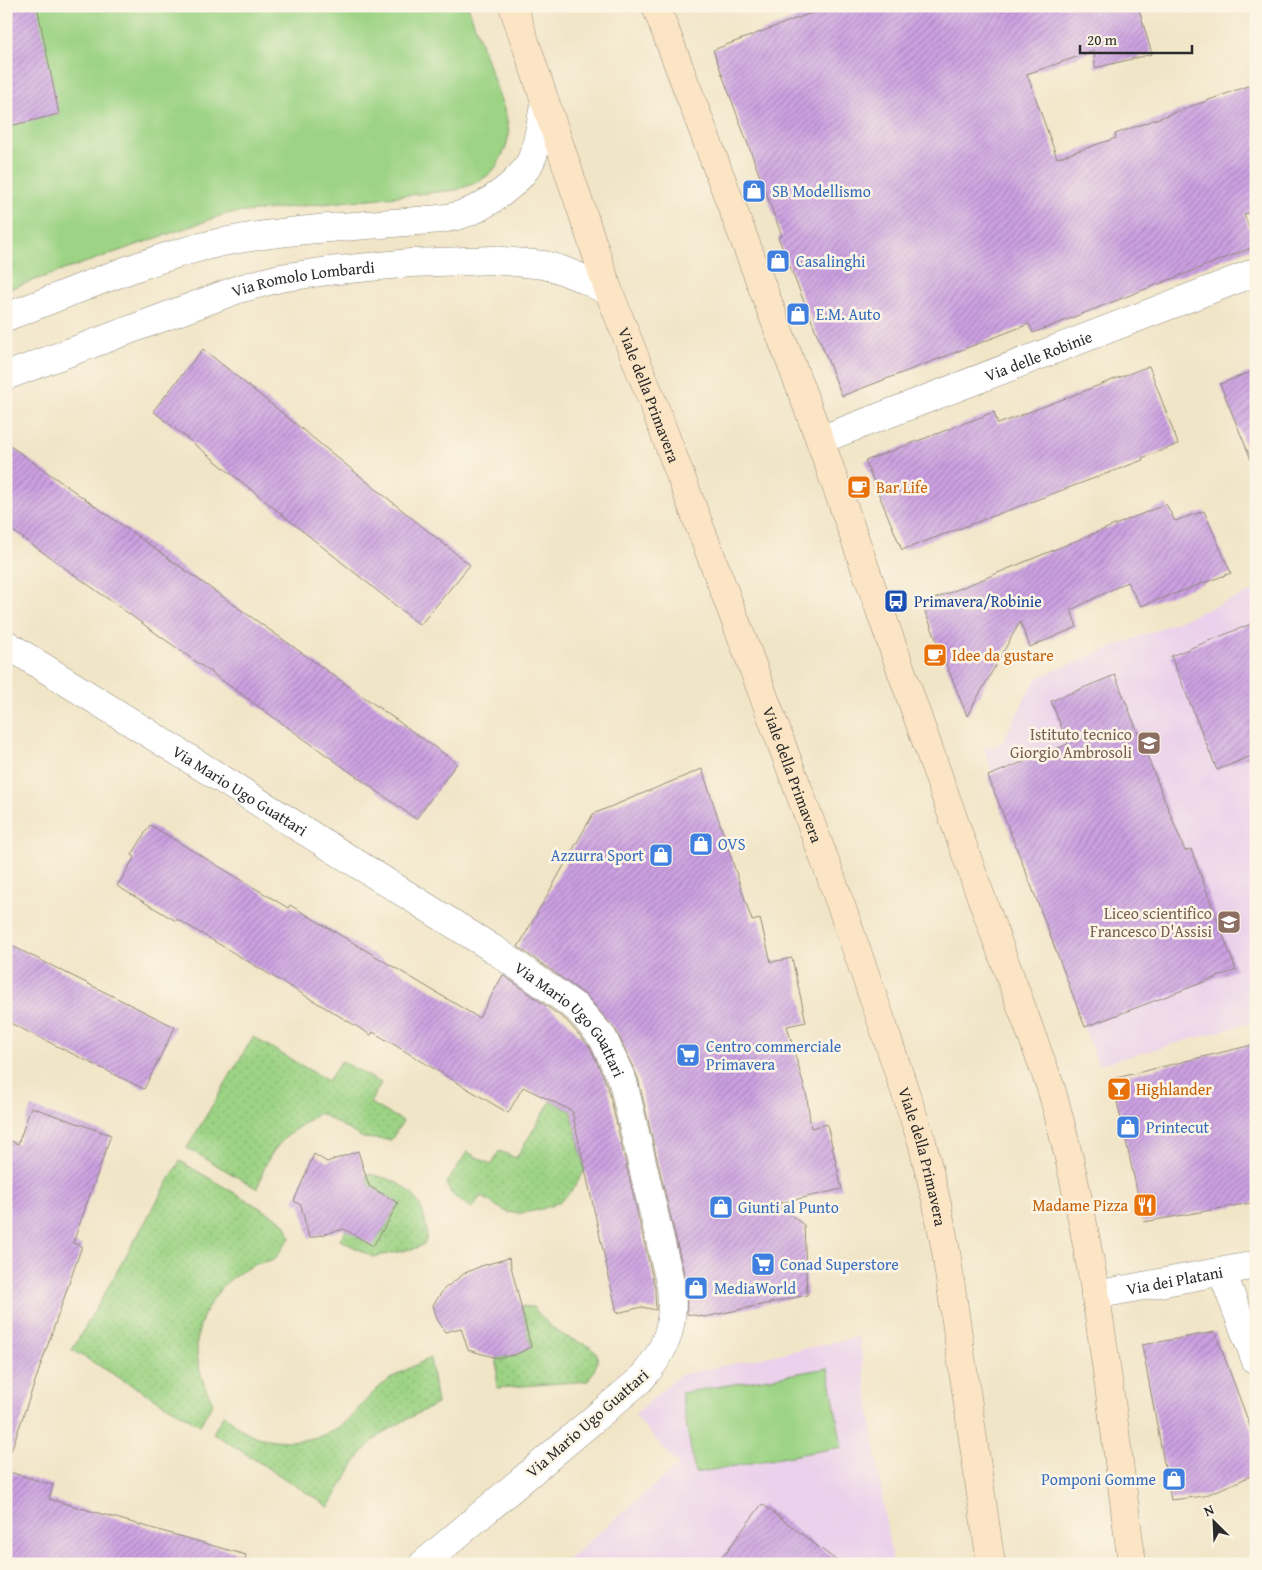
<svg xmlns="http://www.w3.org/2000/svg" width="1262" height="1570" font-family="'Gentium Book Plus',serif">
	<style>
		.built { fill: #ebd1eb }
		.grass { fill: url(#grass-dots); stroke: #647f58 }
		.park { fill: #9cd384; stroke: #647f58 }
		.building { fill: url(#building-hatch) }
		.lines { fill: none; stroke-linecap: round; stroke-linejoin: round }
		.minor-casing { stroke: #8e8879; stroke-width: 29 }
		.secondary-casing { stroke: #8e8879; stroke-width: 29 }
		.minor { stroke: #fff; stroke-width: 28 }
		.secondary { stroke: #fce5c4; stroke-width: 28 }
		.labels { text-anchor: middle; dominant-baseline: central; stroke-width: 5; stroke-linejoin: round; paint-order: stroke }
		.shop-label { font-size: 16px; fill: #366cbe; stroke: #fcf5e5; text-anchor: start }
		.street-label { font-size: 16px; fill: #2b2b2b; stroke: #fcf5e5 }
		.food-label { font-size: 16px; fill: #c56008; stroke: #fcf5e5; text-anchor: start }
		.transit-label { font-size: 16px; fill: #164399; stroke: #fcf5e5; text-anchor: start }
		.education-label { font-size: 16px; fill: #785e54; stroke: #fcf5e5; text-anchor: end }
	</style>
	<defs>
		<pattern id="grass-dots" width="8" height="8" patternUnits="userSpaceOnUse" patternTransform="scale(1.25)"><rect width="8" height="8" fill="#9cd384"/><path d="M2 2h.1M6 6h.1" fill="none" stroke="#87b572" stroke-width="1.8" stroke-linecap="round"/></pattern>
		<pattern id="building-hatch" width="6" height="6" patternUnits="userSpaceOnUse" patternTransform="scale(1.25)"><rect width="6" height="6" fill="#cca1e2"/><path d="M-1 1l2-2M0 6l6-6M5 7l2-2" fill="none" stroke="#a683b7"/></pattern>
	</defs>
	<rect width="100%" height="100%" fill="#fcf5e5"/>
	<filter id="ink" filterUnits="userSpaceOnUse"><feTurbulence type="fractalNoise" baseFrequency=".02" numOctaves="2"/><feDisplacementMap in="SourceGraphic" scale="10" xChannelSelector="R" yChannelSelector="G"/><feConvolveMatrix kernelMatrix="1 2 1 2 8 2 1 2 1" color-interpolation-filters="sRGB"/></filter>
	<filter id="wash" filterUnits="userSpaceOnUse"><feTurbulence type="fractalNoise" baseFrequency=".0096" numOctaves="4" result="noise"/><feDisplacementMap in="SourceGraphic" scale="20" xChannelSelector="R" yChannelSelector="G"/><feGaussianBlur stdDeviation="1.12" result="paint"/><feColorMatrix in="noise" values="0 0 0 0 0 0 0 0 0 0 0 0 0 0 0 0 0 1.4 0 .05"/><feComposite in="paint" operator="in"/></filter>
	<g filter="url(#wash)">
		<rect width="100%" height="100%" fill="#f1e5c7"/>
		<g class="built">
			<path d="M1256,590v431l-158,44 -114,-316 18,-6 34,-65z"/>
			<path d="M859,1337l33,227h-329l115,-99 -44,-50 46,-40z"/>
		</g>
		<g class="grass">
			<path d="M253,1037l75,44 13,-20 40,22 -11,20 33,18 -12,19 -28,-2 -43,-25c-33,20 -54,36 -62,76l-71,-41z"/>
			<path d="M551,1101l20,10 14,59c-6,10 -12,21 -21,28 -11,10 -42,18 -56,14 -9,-3 -18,-11 -27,-16l-9,12c-9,-6 -25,-13 -25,-25l20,-31 25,13 7,-14 17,7z"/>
			<path d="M180,1161l99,58 7,6 4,13 -16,22c-41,4 -78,47 -77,88 0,21 7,37 16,55l-13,22 -128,-75z"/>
			<path d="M366,1174c28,3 54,17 59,47 2,8 3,16 -1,23l-8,4 -43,9 -33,-17 6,-10 31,9 12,-19 8,-18 -28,-16z"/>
			<path d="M521,1306l12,1c8,9 15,18 25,25 24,16 55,10 30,49l-91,7v-30l18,-3 16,-8z"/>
			<path d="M430,1358l7,46c-22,11 -46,22 -65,38 -16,14 -31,46 -43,65l-116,-74 11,-19c10,10 24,21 38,24 28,6 62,3 83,-16 14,-12 24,-27 38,-38 15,-11 30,-18 47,-26z"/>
		</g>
		<g class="park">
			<path d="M6,6h462l38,109 3,19 -3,13 -9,19 -10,10 -14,8 -17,6 -230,24 -220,76z"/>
			<path d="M828,1368l14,79 -147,26 -14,-80z"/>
		</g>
		<g id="blocks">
			<g class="building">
				<path d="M6,6h31l22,108 -53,13z"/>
				<path d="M830,6h308l14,48 -57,14 -1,-17 -67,23 30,84 59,-20 -1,-4 141,-51v129l-12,2 12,32 -223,87 -4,-9 -187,72 -64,-159 4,-1 -69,-186z"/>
				<path d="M203,349l267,216 -50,60 -267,-214z"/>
				<path d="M1149,366l29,78 -36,14 1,2 -241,90 -37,-89 129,-49 4,12z"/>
				<path d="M1256,370v99h-1l-35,-85z"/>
				<path d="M6,443l451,320 -41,56 -410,-293z"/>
				<path d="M1166,504l9,17 29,-10 27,62 -90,33 -14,-24 -56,28 6,17 -47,20 -10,-25 -53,94 -45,-112z"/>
				<path d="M1256,622v132l-39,16 -46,-114z"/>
				<path d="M1115,675l70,176 6,-2 45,121 -151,57 -56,-147 -41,-104 80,-32 -17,-43z"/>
				<path d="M702,769l50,152 8,-2 11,43 21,-4 14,64 -19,4 20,71 4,31 16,-4 15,65 -66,15 28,21 3,70 -102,22 -18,-3 -1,-32 -48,-204 -21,-46 -31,-37 -68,-48 75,-133z"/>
				<path d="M150,825l138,83 2,-3 189,113 24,-43 63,45 24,27 18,40 47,201 1,22 -14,-3 -25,6 -45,-202 -49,-24 -15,26 -135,-81 -2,3 -194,-116 -1,2 -59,-35 18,-29 -3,-2z"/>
				<path d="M6,943l169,84 -31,62 -138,-68z"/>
				<path d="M1256,1044v158l-112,20 -32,-143z"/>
				<path d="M31,1107l80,28 -38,108 9,3 -71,205 -5,-1v-311l12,5z"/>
				<path d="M358,1151l11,35 29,17 -9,17 -16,26 -29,-17 -35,9 -8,-33 -7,-4 20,-47 13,8z"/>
				<path d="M509,1258l22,89 -16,8 -18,3 -29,-8 -7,-22 -16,4 -8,-13 -4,-14 11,-16 21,-16 16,-7z"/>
				<path d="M1215,1332l41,110v32l-52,22 -33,4 -29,-155z"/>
				<path d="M6,1471l47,14 -4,14 197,56 -2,9h-238z"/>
				<path d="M762,1504l79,60h-124z"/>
			</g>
		</g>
	</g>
	<g filter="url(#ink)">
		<use href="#blocks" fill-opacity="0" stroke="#8e8879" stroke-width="1"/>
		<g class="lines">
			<g class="minor-casing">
				<g id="minor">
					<path d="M6,317c70,-26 139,-58 212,-74 71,-15 149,-17 222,-24 7,-1 13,-2 20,-4 23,-6 63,-34 72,-57 7,-17 9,-38 13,-57"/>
					<path id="s1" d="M6,376l233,-87 41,-11 48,-7 83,-8 83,-3 50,5 15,4 25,10 25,13"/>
					<path id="s2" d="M820,440l436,-168"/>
					<path id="s3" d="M6,644l489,306 82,58 26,30 20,44 48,204c4,40 -4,64 -31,94l-217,184"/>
					<path d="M1222,1272l34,89"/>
					<path id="s4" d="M1095,1295l161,-30"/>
				</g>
			</g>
			<g class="secondary-casing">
				<g id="secondary">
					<path id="s5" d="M513,6l96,286 42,106 94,248 87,234 47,134 43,128 15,62 9,48 45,312"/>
					<path d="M656,6l164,434 156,443 75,205c44,155 60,316 81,476"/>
				</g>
			</g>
			<use href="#minor" class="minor"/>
			<use href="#secondary" class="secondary"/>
		</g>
	</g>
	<defs>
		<g id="shop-square" transform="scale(1.25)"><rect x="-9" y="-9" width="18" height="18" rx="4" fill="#3f7fe0" stroke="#fcf5e5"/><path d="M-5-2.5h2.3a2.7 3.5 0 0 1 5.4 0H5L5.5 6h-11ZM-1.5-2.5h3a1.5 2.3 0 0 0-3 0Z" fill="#fff"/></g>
		<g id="cafe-square" transform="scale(1.25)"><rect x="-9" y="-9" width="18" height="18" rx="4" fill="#e8710a" stroke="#fcf5e5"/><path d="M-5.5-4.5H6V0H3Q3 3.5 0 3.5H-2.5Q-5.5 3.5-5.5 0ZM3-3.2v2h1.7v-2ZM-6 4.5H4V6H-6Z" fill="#fff"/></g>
		<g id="bus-square" transform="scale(1.25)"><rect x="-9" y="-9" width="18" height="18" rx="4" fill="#1a4fb4" stroke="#fcf5e5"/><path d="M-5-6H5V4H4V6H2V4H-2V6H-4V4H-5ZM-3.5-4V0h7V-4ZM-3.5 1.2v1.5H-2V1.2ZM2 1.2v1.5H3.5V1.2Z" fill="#fff"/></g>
		<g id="school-square" transform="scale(1.25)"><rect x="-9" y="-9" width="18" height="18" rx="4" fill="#8d6e63" stroke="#fcf5e5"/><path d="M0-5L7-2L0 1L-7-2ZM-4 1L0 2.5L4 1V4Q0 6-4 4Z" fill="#fff"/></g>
		<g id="supermarket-square" transform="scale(1.25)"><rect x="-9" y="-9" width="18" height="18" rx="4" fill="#3f7fe0" stroke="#fcf5e5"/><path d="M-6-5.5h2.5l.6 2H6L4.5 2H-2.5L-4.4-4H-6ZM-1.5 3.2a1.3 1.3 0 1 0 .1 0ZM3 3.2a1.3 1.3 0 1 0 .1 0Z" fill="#fff"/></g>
		<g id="bar-square" transform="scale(1.25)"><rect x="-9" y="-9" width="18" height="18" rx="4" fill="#e8710a" stroke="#fcf5e5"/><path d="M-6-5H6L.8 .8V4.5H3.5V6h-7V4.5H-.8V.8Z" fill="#fff"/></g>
		<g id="restaurant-square" transform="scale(1.25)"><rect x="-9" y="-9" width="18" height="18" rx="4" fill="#e8710a" stroke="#fcf5e5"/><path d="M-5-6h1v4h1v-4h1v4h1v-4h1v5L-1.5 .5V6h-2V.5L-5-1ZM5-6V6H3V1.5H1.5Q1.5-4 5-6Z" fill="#fff"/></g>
	</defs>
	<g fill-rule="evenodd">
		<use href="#shop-square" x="754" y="191"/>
		<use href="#shop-square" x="778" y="261"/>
		<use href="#shop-square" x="798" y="314"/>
		<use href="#cafe-square" x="859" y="487"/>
		<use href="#bus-square" x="896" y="601"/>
		<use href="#cafe-square" x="935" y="655"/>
		<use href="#school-square" x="1149" y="743"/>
		<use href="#shop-square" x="701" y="844"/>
		<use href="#shop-square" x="661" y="855"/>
		<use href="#school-square" x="1229" y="922"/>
		<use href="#supermarket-square" x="688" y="1055"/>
		<use href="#bar-square" x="1119" y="1089"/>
		<use href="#shop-square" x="1128" y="1127"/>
		<use href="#restaurant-square" x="1145" y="1205"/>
		<use href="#shop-square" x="721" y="1207"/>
		<use href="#supermarket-square" x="763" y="1264"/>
		<use href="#shop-square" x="696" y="1288"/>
		<use href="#shop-square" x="1174" y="1479"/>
	</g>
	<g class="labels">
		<g class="shop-label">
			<text x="772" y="191">SB Modellismo</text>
			<text x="796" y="261">Casalinghi</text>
			<text x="816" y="314">E.M. Auto</text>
			<text x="718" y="844">OVS</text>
			<text x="644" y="855" text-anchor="end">Azzurra Sport</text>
			<text x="706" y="1046">Centro commerciale<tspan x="706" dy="18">Primavera</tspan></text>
			<text x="1146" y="1127">Printecut</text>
			<text x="738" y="1207">Giunti al Punto</text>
			<text x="780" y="1264">Conad Superstore</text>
			<text x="714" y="1288">MediaWorld</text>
			<text x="1156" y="1479" text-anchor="end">Pomponi Gomme</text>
		</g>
		<g class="street-label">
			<text stroke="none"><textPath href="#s1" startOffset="314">Via Romolo Lombardi</textPath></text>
			<text stroke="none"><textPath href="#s2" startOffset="234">Via delle Robinie</textPath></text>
			<text stroke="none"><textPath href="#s5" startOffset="412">Viale della Primavera</textPath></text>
			<text stroke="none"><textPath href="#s5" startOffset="818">Viale della Primavera</textPath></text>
			<text stroke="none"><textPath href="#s3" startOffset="276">Via Mario Ugo Guattari</textPath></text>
			<text stroke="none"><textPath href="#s3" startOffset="681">Via Mario Ugo Guattari</textPath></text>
			<text stroke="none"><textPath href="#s5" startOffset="1222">Viale della Primavera</textPath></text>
			<text stroke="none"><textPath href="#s4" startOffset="81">Via dei Platani</textPath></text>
			<text transform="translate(587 1423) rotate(-41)">Via Mario Ugo Guattari</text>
		</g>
		<g class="food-label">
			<text x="876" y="487">Bar Life</text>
			<text x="952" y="655">Idee da gustare</text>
			<text x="1136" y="1089">Highlander</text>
			<text x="1128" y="1205" text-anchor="end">Madame Pizza</text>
		</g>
		<g class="transit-label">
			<text x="914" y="601">Primavera/Robinie</text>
		</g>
		<g class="education-label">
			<text x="1132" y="734">Istituto tecnico<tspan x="1132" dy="18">Giorgio Ambrosoli</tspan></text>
			<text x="1212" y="913">Liceo scientifico<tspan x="1212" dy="18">Francesco D'Assisi</tspan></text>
		</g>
	</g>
	<rect width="1262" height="1570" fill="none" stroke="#fcf5e5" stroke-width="25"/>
	<g transform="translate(1214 1522) rotate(336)" stroke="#fcf5e5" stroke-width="4" paint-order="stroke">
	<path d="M0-4L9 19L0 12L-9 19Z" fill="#2b2b2b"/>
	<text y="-8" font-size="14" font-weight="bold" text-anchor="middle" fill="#2b2b2b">N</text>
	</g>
	<path d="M1080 45v8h112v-8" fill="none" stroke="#2b2b2b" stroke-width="2.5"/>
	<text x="1087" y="45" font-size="15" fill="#2b2b2b" stroke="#fcf5e5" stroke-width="4" paint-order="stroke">20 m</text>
</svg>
